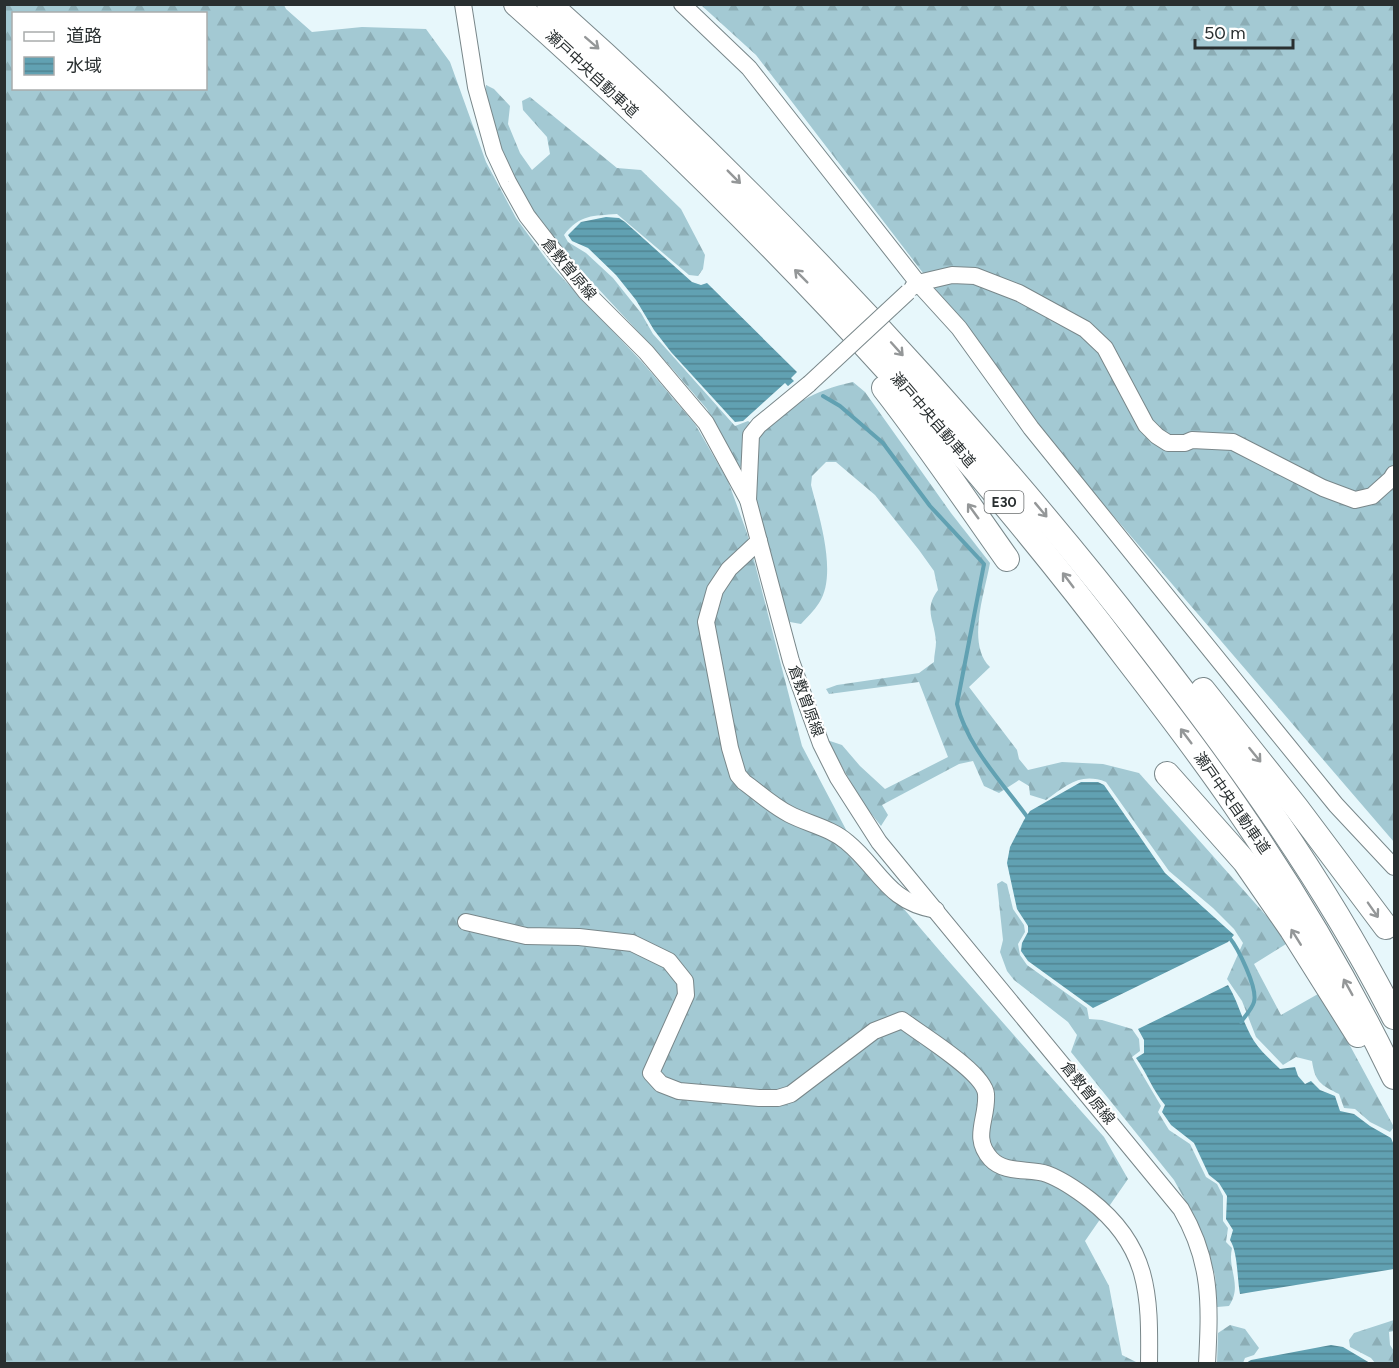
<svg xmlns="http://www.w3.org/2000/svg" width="1399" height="1368" font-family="Figtree,'Noto Sans JP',sans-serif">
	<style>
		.forest { fill: url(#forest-firs); fill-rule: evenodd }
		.water { fill: url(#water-rules) }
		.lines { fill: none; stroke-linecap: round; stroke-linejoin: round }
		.stream { stroke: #61a1b2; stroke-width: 4 }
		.minor-casing { stroke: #79878a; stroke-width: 18 }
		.highway-casing { stroke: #79878a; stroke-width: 26 }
		.minor { stroke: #fff; stroke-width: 16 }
		.highway { stroke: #fff; stroke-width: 24 }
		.minor-bridge-casing { stroke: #79878a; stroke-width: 18; stroke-linecap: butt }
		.minor-bridge { stroke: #fff; stroke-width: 16 }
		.oneway { stroke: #949798 }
		.labels { text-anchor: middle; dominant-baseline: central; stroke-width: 4.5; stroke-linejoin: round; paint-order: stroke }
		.shield { fill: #fff; stroke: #696d6e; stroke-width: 1.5 }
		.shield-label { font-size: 14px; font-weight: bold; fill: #292f30 }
		.street-label { font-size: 15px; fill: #292f30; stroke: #fff }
	</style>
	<defs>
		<pattern id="forest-firs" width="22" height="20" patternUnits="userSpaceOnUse" patternTransform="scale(1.5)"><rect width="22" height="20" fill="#a3c9d3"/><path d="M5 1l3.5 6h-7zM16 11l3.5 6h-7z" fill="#8cadb5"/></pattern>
		<pattern id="water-rules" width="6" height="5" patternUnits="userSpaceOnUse" patternTransform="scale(1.5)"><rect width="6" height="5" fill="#61a1b2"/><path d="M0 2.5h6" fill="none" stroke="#508491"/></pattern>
	</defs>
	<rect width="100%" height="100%" fill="#e7f7fb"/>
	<g class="forest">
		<path d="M5,5h279l2,4 26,23 50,-5 64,2 24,33 36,100 30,56 36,49 91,96 52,61 33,57 19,52 55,213 60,114 83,97 159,180 24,42 -43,62 24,45 13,69 16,8 -1133,1zM14,14h192v74h-192z"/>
		<path d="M701,5h693v837l-320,-372 -318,-415z"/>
		<path d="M486,85l8,4 16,17 -2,18 12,29 12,17 18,-16 -3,-17 -24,-27 -1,-9 8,-4 87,71 24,2 40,39 24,46 -2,14 -5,7 -9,-1 -72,-61c-24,2 -37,0 -53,21l4,7 18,11 27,25 28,35 12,21 82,92 13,-5 3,2 -9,44 -5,-1 -30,-57 -38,-44 -90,-97 -44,-52 -21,-37 -18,-43 -11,-42z"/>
		<path d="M853,382l12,10 86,121 39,50c-5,29 -24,81 0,104l-21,20 48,63 2,9 9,11 34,-8 41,2 36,9 132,148 15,23 -32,20 27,51 37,-21 23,35 53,98 -4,5 -20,-10 -15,-13 -11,-1 -5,-14c-18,-9 -24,-12 -27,-33l-16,-4 -13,8 -27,-28 -14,-36 -15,-22 16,-36 -9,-14 -21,-21 -44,-37 -63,-89c-26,-10 -40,4 -60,18l-16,-5 -1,-9 -10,-6 -20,13 -15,-7 -11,-25 -14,3 -77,41 6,10 -7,11 -19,-24 -35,-62 15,5 18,21 25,23 63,-32 -29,-75 -90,12 -3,-5 11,-4 82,-12 15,-11c0,-7 2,-14 2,-20 -1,-21 -13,-32 2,-52l-4,-19 -15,-21 -44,-55 -39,-33h-10l-14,14 -1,9c8,32 27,89 8,118 -5,8 -12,14 -18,21l-11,-2 -5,-4 -28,-114 -2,-29 4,-40c31,-29 52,-44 94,-53z"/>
		<path d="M1002,881l5,3 6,25 11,16 1,7 -7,12 2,11 7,10 60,43 2,11 13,1 30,9 7,10 1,12 -8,6 29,49 -3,6 11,18 21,14 16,33 11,7 6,12v25l5,7 -2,14 6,6c-5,22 11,37 -3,58l-12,1 -2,-32 -8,-24 -16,-40 -17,-31 -103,-128 6,-17 -9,-13 -54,-42 -7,-9 -7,-19 3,-12 -6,-56z"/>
		<path d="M1394,1320v11l-5,1 1,13 4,6v12h-19l-4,-5 -21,-11 -1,-7 5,-7z"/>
		<path d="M1230,1325l15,4 14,19 -5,7 -9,3 -2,5h-26l1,-30z"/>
	</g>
	<g class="water">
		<path d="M606,217l13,1 6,4 67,60 9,3 6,-2 90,89 -6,6 3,3 -6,5 -3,-3 -42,38 -8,1 -64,-70 -17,-22 -18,-30 -20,-25 -28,-27 -16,-7 -4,-6 13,-13z"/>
		<path d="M1081,782h17l6,3 61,88 69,62 -6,7 -135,66 -65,-47 -7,-10 1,-8 6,-11v-6l-11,-17 -10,-46 3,-16 14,-27 6,-9z"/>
		<path d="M1228,985c11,18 15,39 26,56 7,11 17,19 26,28l15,-2 3,9 7,8 6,-3 9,9 15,6 5,15 14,3 16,12 21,12 3,7v124l-154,25c-3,-15 -2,-42 -10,-54l3,-10 -7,-11 1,-23 -8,-13 -10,-8 -15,-32 -23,-18 -9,-13 3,-7c-12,-14 -18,-32 -29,-47l8,-5v-13l-6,-11z"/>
		<path d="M1331,1345l12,2 27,16h-124l5,-3z"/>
	</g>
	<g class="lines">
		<g class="stream">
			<path d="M823,396l17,10 43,37 47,63 54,58 -27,140c10,43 46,79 71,114"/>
			<path d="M1229,937c9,11 29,51 25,65 -2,7 -9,14 -13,20"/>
		</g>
		<g class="minor-casing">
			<g id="minor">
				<path d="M463,4l13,83 18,65 14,30 19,34 59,76 60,60 60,71 42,77 43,161 30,83 17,34 41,64 302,367c31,53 29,95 26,155"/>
				<path d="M682,4l67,64 169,215 41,45 72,100 240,297 65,80 58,62"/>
				<path d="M913,287l5,-4 34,-8 23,1 44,17 66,36 20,19 41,77 11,11 11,7h17l7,-3 41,2 90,46 32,12 17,-4 19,-17 3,-5"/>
				<path d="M748,500l3,-65 8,-10 50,-41"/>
				<path d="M759,541l-30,28 -14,21 -9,32 24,126 8,27 6,7c14,10 29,24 45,32 19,10 42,14 58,28 33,27 40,60 89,68"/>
				<path d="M466,922l60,14 53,1 53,6 37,18 16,20 1,14 -35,78 10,11 18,7 80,7h19l13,-4 83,-63 28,-11c18,14 82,52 84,74 2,25 -15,43 5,65 14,15 39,9 56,15 16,6 30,16 43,26 59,46 60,94 59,164"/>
			</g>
		</g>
		<g class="highway-casing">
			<g id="highway">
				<path d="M516,4c224,199 431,416 611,655 37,48 74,96 108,146 60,87 113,177 159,272"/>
				<path d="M549,4c133,118 258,244 377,376 74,83 146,167 214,255 94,121 184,245 254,382"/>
				<path d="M884,388c43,55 82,113 123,171"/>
				<path d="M1203,690l93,117 90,120"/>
				<path d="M1167,774l78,88 47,68 66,105"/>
			</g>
		</g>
		<use href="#minor" class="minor"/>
		<use href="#highway" class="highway"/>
		<g class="minor-bridge-casing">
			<path id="minor-bridge" d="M809,384l99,-92"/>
		</g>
		<use href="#minor-bridge" class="minor-bridge"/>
	</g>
	<defs><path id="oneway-shaft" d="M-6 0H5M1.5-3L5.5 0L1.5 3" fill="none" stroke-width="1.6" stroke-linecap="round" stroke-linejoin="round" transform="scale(1.5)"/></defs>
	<g class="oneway">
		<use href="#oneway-shaft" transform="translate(592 43) rotate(41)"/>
		<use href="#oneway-shaft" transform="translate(734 177) rotate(45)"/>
		<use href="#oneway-shaft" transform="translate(801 276) rotate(-135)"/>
		<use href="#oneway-shaft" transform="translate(897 349) rotate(48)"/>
		<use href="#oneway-shaft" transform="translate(1041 510) rotate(50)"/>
		<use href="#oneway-shaft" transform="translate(973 511) rotate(-126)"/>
		<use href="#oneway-shaft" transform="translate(1068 580) rotate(-127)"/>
		<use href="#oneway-shaft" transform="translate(1186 736) rotate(-127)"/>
		<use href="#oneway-shaft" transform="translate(1255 755) rotate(51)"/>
		<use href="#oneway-shaft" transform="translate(1373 910) rotate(55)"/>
		<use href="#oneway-shaft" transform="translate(1296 937) rotate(-122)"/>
		<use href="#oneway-shaft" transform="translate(1348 987) rotate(-119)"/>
	</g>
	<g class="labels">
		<rect class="shield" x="984.5" y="491" width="39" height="22" rx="4.5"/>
		<g class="shield-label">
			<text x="1004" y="502">E30</text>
		</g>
		<g class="street-label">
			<text transform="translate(592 74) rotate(43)">瀬戸中央自動車道</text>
			<text transform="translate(569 269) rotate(50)">倉敷曽原線</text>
			<text transform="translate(933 420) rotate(49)">瀬戸中央自動車道</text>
			<text transform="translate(806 701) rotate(70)">倉敷曽原線</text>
			<text transform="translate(1232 803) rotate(55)">瀬戸中央自動車道</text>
			<text transform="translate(1088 1093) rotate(51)">倉敷曽原線</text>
		</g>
	</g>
	<rect width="1399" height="1368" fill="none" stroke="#292f30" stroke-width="12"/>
	<rect x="12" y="12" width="195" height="78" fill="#ffffff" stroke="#a9acac" stroke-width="1.5"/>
	<rect x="24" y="32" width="30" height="9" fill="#ffffff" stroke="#a9acac" stroke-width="1.5"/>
	<text x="66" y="42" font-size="18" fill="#292f30">道路</text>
	<rect x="24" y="57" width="30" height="18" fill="url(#water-rules)" stroke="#a9acac" stroke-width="1.5"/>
	<text x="66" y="72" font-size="18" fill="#292f30">水域</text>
	<path d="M1195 39v9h98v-9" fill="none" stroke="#292f30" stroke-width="3"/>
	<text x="1204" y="39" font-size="18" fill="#292f30" stroke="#ffffff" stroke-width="4.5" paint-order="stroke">50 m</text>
</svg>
